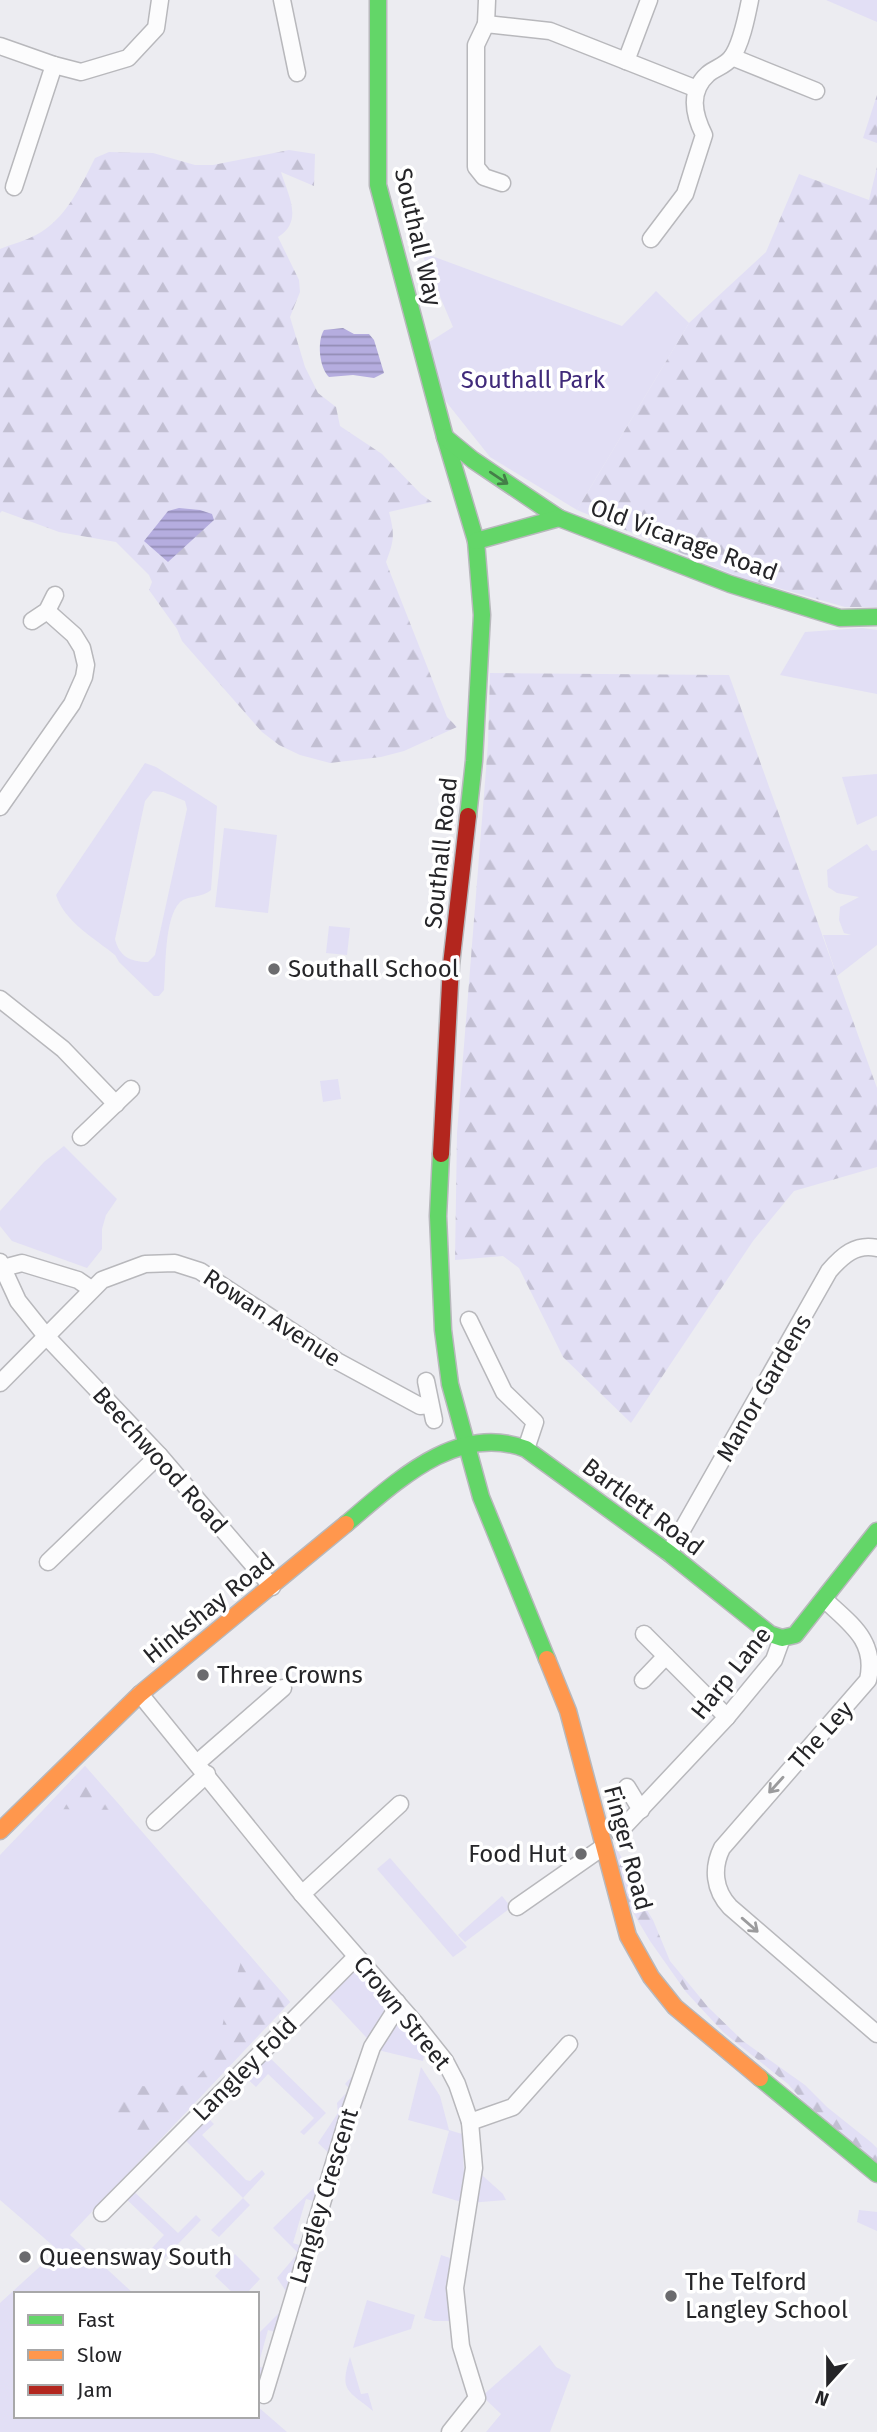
<svg xmlns="http://www.w3.org/2000/svg" width="877" height="2432" font-family="'Fira Sans',sans-serif">
	<style>
		.green { fill: #e2dff5; fill-rule: evenodd }
		.forest { fill: url(#forest-firs) }
		.water { fill: url(#water-rules) }
		.lines { fill: none; stroke-linecap: round; stroke-linejoin: round }
		.street-casing { stroke: #b8b8bc; stroke-width: 19 }
		.fast-casing { stroke: #b8b8bc; stroke-width: 19 }
		.slow-casing { stroke: #b8b8bc; stroke-width: 19 }
		.jam-casing { stroke: #b8b8bc; stroke-width: 19 }
		.street { stroke: #fcfcfd; stroke-width: 16 }
		.fast { stroke: #63d668; stroke-width: 16 }
		.slow { stroke: #ff974d; stroke-width: 16 }
		.jam { stroke: #b3261e; stroke-width: 16 }
		.oneway { stroke: #447e48 }
		.oneway2 { stroke: #9b9b9d }
		.poi-dot { fill: #6b6b6e; stroke: #fff; stroke-width: 2.5 }
		.labels { text-anchor: middle; dominant-baseline: central; stroke-width: 7; stroke-linejoin: round; paint-order: stroke }
		.street-label { font-size: 24px; fill: #252528; stroke: #fff }
		.park-label { font-size: 24px; fill: #402a7a; stroke: #fff }
		.poi-label { font-size: 24px; fill: #252528; stroke: #fff; text-anchor: start }
	</style>
	<defs>
		<pattern id="forest-firs" width="22" height="20" patternUnits="userSpaceOnUse" patternTransform="scale(1.75)"><rect width="22" height="20" fill="#e2dff5"/><path d="M5 1l3.5 6h-7zM16 11l3.5 6h-7z" fill="#c2bfd2"/></pattern>
		<pattern id="water-rules" width="6" height="5" patternUnits="userSpaceOnUse" patternTransform="scale(1.75)"><rect width="6" height="5" fill="#b5addf"/><path d="M0 2.5h6" fill="none" stroke="#938db5"/></pattern>
	</defs>
	<rect width="100%" height="100%" fill="#ececf1"/>
	<g class="green">
		<path d="M826,0h51v22z"/>
		<path d="M421,252l201,74 34,-35 33,32 -112,187 -87,-53 -54,-68 -13,-43 30,-19z"/>
		<path d="M862,628l15,2v64l-97,-19 25,-43z"/>
		<path d="M145,763l11,4 61,39 -6,84c-9,8 -22,5 -31,12 -16,16 -14,66 -16,88l-5,6h-5l-35,-34 -4,-7c-21,-17 -51,-34 -59,-60zM153,791l10,1 22,9 2,8 -32,146 -7,7c-18,0 -29,-6 -33,-23l30,-138z"/>
		<path d="M877,774v42l-20,9 -15,-48z"/>
		<path d="M224,828l53,7 -9,78 -53,-6z"/>
		<path d="M867,844l5,7 5,-1v95l-40,31 -14,-41h28l-7,-2 -5,-13 1,-13 19,-10 -22,-4 -9,-6 -1,-17z"/>
		<path d="M329,926l21,2 -3,27 -21,-2z"/>
		<path d="M338,1079l3,20 -18,3 -3,-21z"/>
		<path d="M64,1146l53,53 -11,16 -4,14v20l-15,19 -75,-27 -12,-15v-15l44,-49z"/>
		<path d="M85,1766l205,236 -220,233 64,59h-118v122h241v-10l30,26h-287v-129l58,-53 -58,-50v-345z"/>
		<path d="M390,1858l77,89 -14,10 -76,-88z"/>
		<path d="M502,1896l8,10 -1,3 -44,33 -7,-7z"/>
		<path d="M356,1957l41,45 -4,12 32,36 -2,11 -45,-11 -54,-58z"/>
		<path d="M263,2051l63,62 -22,22 -4,-3 14,-14 -46,-44 -12,13 -15,-14z"/>
		<path d="M421,2067l19,29 9,34 13,4 2,39 -3,29 -29,-9 17,-62 -41,-11z"/>
		<path d="M357,2071l-27,83 -12,-11 20,-30 -1,-10 13,-14 -5,-5z"/>
		<path d="M202,2112l12,12 -12,11 44,45 4,1 12,-11 3,4 -22,24 7,7 -31,32 -8,-7 32,-32 -64,-64z"/>
		<path d="M474,2168l29,26 3,6 -37,3z"/>
		<path d="M322,2180v23l-16,-4 -13,44 15,5 -26,86 -14,-4 -10,36 13,5 -7,24 -7,-5v-59l3,1 32,-32 -15,-22 21,-25 -25,-25z"/>
		<path d="M128,2186l50,47 18,-18 5,5 -47,49 -11,-11 21,-23 -43,-41z"/>
		<path d="M859,2210l18,2v19l-20,-9z"/>
		<path d="M235,2254l25,25 -14,15h-12l-19,-18z"/>
		<path d="M441,2255l18,6v60h-25l-10,-3z"/>
		<path d="M367,2300l48,15 -4,14 -58,19z"/>
		<path d="M540,2345l16,22 15,8 -21,57h-64l15,-18 -19,-18z"/>
		<path d="M350,2357l11,37 7,-1 5,18c-25,-21 -34,-19 -23,-54z"/>
	</g>
	<g class="forest">
		<path d="M877,95v48l-14,-5z"/>
		<path d="M289,150l26,4 -1,32 -33,-14c7,23 23,49 -3,65l21,43 1,12 -10,25 15,50 13,26 18,14 4,19 42,28 39,40 11,8 -43,10c6,23 5,29 -3,50l61,155 10,10 -53,24 -23,6 -51,6 -30,-8 -21,-10 -17,-13 -80,-91 -5,-12 -28,-39 3,-8 -3,-7 -33,-33 -57,-10 -57,-21 -2,2v-264c12,-5 25,-8 36,-14 29,-15 45,-49 59,-77l14,-6 44,1 42,12h18z"/>
		<path d="M877,167v440h-32l-106,-30 -162,-67 112,-187 77,-71 33,-78 70,26z"/>
		<path d="M490,673l239,2 148,413v79l-83,24 -41,50 -122,182 -68,-66 -44,-89 -16,-12 -48,4 2,-127 31,-389z"/>
		<path d="M85,1766l39,44 -80,-1z"/>
		<path d="M612,1847l5,3 5,8 11,29 20,33 17,41 38,46 35,34 62,44 22,22 45,36 5,5v14l-74,-61 -15,-17 -65,-52 -37,-40 -36,-51 -22,-37z"/>
		<path d="M245,1950l45,52 -138,146 -46,-47 35,-15 34,2 18,-6 23,-26 11,-52z"/>
	</g>
	<g class="water">
		<path d="M343,328l11,6h15l5,6 10,33 -10,5 -21,-3 -24,2c-10,-10 -12,-36 -5,-47z"/>
		<path d="M179,508l21,2 12,4 2,6 -46,42 -24,-21 24,-30z"/>
	</g>
	<g class="lines">
		<g class="street-casing">
			<g id="street">
				<path d="M282,0l15,73"/>
				<path d="M486,24l1,-24"/>
				<path d="M0,46l54,19 27,7 47,-14 28,-30 4,-28"/>
				<path d="M732,57l84,34"/>
				<path d="M626,61l23,-61"/>
				<path d="M502,183l-18,-6 -8,-10v-122l10,-21 64,7 147,58"/>
				<path d="M14,187l40,-122"/>
				<path d="M651,239l34,-45 19,-59c-10,-20 -16,-43 4,-61 7,-6 17,-8 23,-16 10,-12 16,-43 19,-58"/>
				<path d="M32,621l15,-10 8,-16"/>
				<path d="M0,807l72,-103 12,-27 2,-12 -4,-17 -8,-13 -27,-24"/>
				<path d="M0,999l63,50 53,55"/>
				<path d="M81,1137l50,-48"/>
				<path d="M0,1262l18,39 28,35 113,119 113,132"/>
				<path d="M3,1268l19,-5 56,17 13,9"/>
				<path d="M469,1320l35,72 31,30 -9,27"/>
				<path d="M426,1381l8,39"/>
				<path d="M0,1383l102,-103 43,-16 30,-1 25,8 137,90 83,45 10,-1"/>
				<path d="M669,1553l160,-282c13,-15 27,-28 48,-23"/>
				<path d="M48,1562l111,-107"/>
				<path d="M824,1599c25,24 53,41 44,81l-146,168c-10,20 -8,42 8,59l147,127"/>
				<path d="M644,1634l83,83"/>
				<path d="M643,1680l23,-24"/>
				<path d="M140,1694l162,200 112,128 31,39 12,23 13,38 4,46 -19,120 6,58 16,52 -27,34"/>
				<path d="M197,1763l86,-75"/>
				<path d="M627,1787l14,23"/>
				<path d="M155,1822l52,-48"/>
				<path d="M619,1832l108,-115 47,-57 8,-22"/>
				<path d="M302,1894l98,-90"/>
				<path d="M517,1907l86,-60"/>
				<path d="M470,2122l43,-15 56,-63"/>
				<path d="M102,2213l254,-256"/>
				<path d="M264,2395l84,-278 24,-70 21,-33 4,-12"/>
			</g>
		</g>
		<g class="fast-casing">
			<g id="fast">
				<path d="M378,0v185l67,252 31,104 6,74 -8,146 -6,55"/>
				<path d="M445,437l28,23 86,58 171,66 110,34 37,-1"/>
				<path d="M476,541l83,-23"/>
				<path d="M441,1154l-3,62 5,114 7,54 31,113 66,162"/>
				<path d="M346,1524c50,-42 111,-102 180,-75l143,104 101,81 12,4 13,-3 82,-104"/>
				<path d="M760,2078l117,96"/>
			</g>
		</g>
		<g class="slow-casing">
			<g id="slow">
				<path d="M547,1659l21,52 60,225 23,41 24,30 85,71"/>
				<path d="M0,1831l140,-137 206,-170"/>
			</g>
		</g>
		<g class="jam-casing">
			<path id="jam" d="M441,1154l10,-189 17,-149"/>
		</g>
		<use href="#street" class="street"/>
		<use href="#fast" class="fast"/>
		<use href="#slow" class="slow"/>
		<use href="#jam" class="jam"/>
	</g>
	<defs><path id="oneway-shaft" d="M-6 0H5M1.5-3L5.5 0L1.5 3" fill="none" stroke-width="1.6" stroke-linecap="round" stroke-linejoin="round" transform="scale(1.75)"/></defs>
	<use class="oneway" href="#oneway-shaft" transform="translate(499 478) rotate(34)"/>
	<g class="oneway2">
		<use href="#oneway-shaft" transform="translate(776 1785) rotate(132)"/>
		<use href="#oneway-shaft" transform="translate(750 1925) rotate(41)"/>
	</g>
	<g class="poi-dot">
		<circle cx="274" cy="969" r="7"/>
		<circle cx="203" cy="1675" r="7"/>
		<circle cx="581" cy="1854" r="7"/>
		<circle cx="25" cy="2257" r="7"/>
		<circle cx="671" cy="2296" r="7"/>
	</g>
	<g class="labels">
		<g class="street-label">
			<text transform="translate(418 237) rotate(77)">Southall Way</text>
			<text transform="translate(684 540) rotate(20)">Old Vicarage Road</text>
			<text transform="translate(441 853) rotate(-84)">Southall Road</text>
			<text transform="translate(272 1318) rotate(33)">Rowan Avenue</text>
			<text transform="translate(764 1388) rotate(-60)">Manor Gardens</text>
			<text transform="translate(160 1460) rotate(48)">Beechwood Road</text>
			<text transform="translate(643 1507) rotate(37)">Bartlett Road</text>
			<text transform="translate(209 1608) rotate(-39)">Hinkshay Road</text>
			<text transform="translate(731 1673) rotate(-51)">Harp Lane</text>
			<text transform="translate(821 1735) rotate(-48)">The Ley</text>
			<text transform="translate(628 1848) rotate(75)">Finger Road</text>
			<text transform="translate(402 2013) rotate(51)">Crown Street</text>
			<text transform="translate(245 2069) rotate(-45)">Langley Fold</text>
			<text transform="translate(324 2196) rotate(-73)">Langley Crescent</text>
		</g>
		<g class="park-label">
			<text x="533" y="380">Southall Park</text>
		</g>
		<g class="poi-label">
			<text x="288" y="969">Southall School</text>
			<text x="217" y="1675">Three Crowns</text>
			<text x="567" y="1854" text-anchor="end">Food Hut</text>
			<text x="39" y="2257">Queensway South</text>
			<text x="685" y="2282">The Telford<tspan x="685" dy="28">Langley School</tspan></text>
		</g>
	</g>
	<rect x="14" y="2292" width="245" height="126" fill="#ffffff" stroke="#a8a8a9" stroke-width="2"/>
	<rect x="28" y="2315" width="35" height="10" fill="#63d668" stroke="#a8a8a9" stroke-width="2"/>
	<text x="77" y="2327" font-size="21" fill="#252528">Fast</text>
	<rect x="28" y="2350" width="35" height="10" fill="#ff974d" stroke="#a8a8a9" stroke-width="2"/>
	<text x="77" y="2362" font-size="21" fill="#252528">Slow</text>
	<rect x="28" y="2385" width="35" height="10" fill="#b3261e" stroke="#a8a8a9" stroke-width="2"/>
	<text x="77" y="2397" font-size="21" fill="#252528">Jam</text>
	<g transform="translate(828 2383) rotate(201)" stroke="#ffffff" stroke-width="5" paint-order="stroke">
	<path d="M0-5L12 26L0 18L-12 26Z" fill="#252528"/>
	<text y="-10" font-size="19" font-weight="bold" text-anchor="middle" fill="#252528">N</text>
	</g>
</svg>
